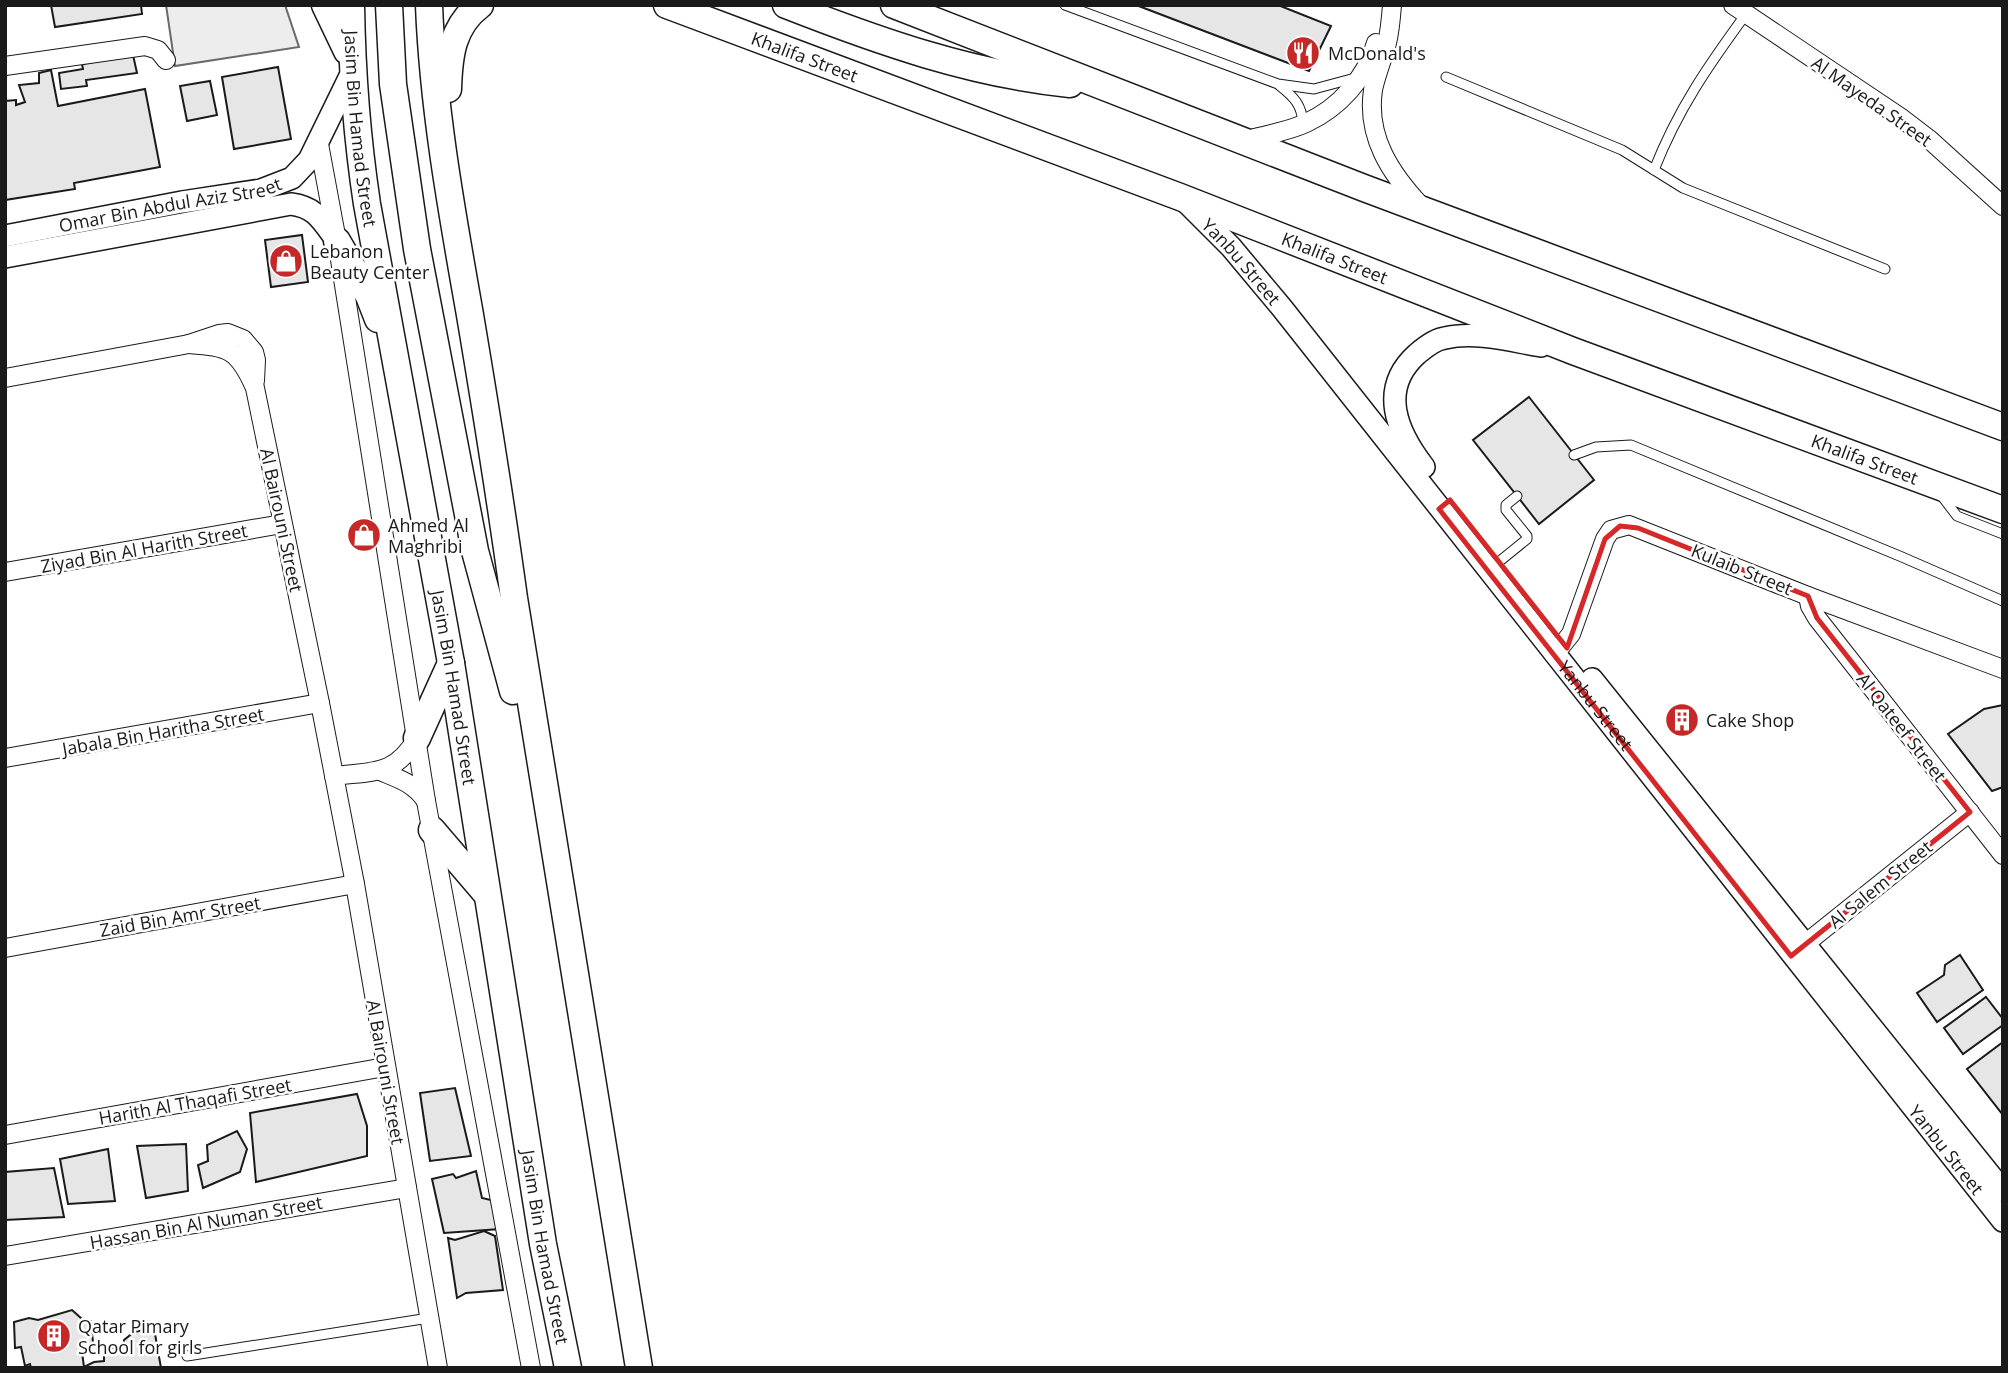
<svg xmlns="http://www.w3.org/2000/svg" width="2008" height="1373" font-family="'Open Sans',sans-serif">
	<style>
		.built { fill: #ededed; stroke: #6a6a6a; stroke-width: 2 }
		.building { fill: #e6e6e6; stroke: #1a1a1a; stroke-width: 2 }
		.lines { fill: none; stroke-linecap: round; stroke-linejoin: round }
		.service-casing { stroke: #1a1a1a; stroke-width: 11 }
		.minor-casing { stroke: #1a1a1a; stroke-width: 20 }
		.tertiary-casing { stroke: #1a1a1a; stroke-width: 24 }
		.primary-casing { stroke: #1a1a1a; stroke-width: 29 }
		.service { stroke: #fff; stroke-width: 9 }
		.minor { stroke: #fff; stroke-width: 18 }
		.tertiary { stroke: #fff; stroke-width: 21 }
		.primary { stroke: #fff; stroke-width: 26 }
		.marked { fill: none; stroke: #d62828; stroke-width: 5; stroke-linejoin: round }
		.labels { text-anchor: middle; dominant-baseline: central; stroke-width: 5; stroke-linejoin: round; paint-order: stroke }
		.poi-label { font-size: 18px; fill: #1a1a1a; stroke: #fff; text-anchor: start }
		.street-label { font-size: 18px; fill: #1a1a1a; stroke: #fff }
	</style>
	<rect width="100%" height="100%" fill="#fff"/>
	<path class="built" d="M166,5h119l14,42 -124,19z"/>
	<g class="building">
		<path d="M51,5h90l1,9 -87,13z"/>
		<path d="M1136,5h142l53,21 -22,45z"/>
		<path d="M133,55l4,18 -51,7 1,6 -26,3 -2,-16 24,-4 -1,-5z"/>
		<path d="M278,67l13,72 -57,10 -12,-72z"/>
		<path d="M51,70l7,36 87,-17 15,78 -86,16 1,6 -70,11v-99l11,-1v5l9,-3 -6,-17 20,-2v-10z"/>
		<path d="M210,81l7,34 -30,6 -7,-35z"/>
		<path d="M302,235l6,47 -37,5 -6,-47z"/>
		<path d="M1529,397l65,83 -55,44 -66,-84z"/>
		<path d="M2003,705v82l-11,4 -44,-57 36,-25z"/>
		<path d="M1683,709l11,13 -14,11 -10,-14z"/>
		<path d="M1960,955l23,35 -46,32 -20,-29 27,-18 1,-10z"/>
		<path d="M1986,997l17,22v6l-40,29 -19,-26z"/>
		<path d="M2003,1042v73l-36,-46z"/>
		<path d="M455,1088l16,68 -41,5 -10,-68z"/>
		<path d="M357,1094l10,32v30l-111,26 -6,-69z"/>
		<path d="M237,1131l10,18 -7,23 -37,16 -5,-23 10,-4 -1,-16z"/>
		<path d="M186,1144l2,47 -42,7 -9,-52z"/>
		<path d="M108,1149l7,52 -47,3 -8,-45z"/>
		<path d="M54,1168l10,49 -59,3v-48z"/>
		<path d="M476,1171l6,27 13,3 5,28 -56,4 -12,-54 21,-5 3,4z"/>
		<path d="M484,1231l11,5 8,54 -37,3 -9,5 -9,-60 7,2z"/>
		<path d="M72,1310l10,9 9,2 2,22 -12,2 3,22 10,-5 10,-1v-11l20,-5v-5l10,-8 20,-4 7,40h-130l-1,-4 -5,2 -4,-19 -6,1 -1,-26 15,-4 9,2z"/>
	</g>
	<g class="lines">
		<g class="service-casing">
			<g id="service">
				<path d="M1065,5l213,79 36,5 41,-11"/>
				<path d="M1446,77l176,73 61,38 202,81"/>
				<path d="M1280,86c14,11 22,19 23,38"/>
				<path d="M1654,170c24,-61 54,-104 92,-156"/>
				<path d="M1574,455l22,-8 35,-2 271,112 101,44"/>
				<path d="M1941,495l16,21 46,18"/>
				<path d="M1490,569l37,-30v-3l-21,-26v-5l11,-9"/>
				<path d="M187,1356l242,-38"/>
			</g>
		</g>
		<g class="minor-casing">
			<g id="minor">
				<path d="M1392,5c-1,13 -2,26 -5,38 -4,16 -11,31 -14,47 -7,47 18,84 48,116"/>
				<path d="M1733,5l167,112 30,23 73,66"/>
				<path d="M5,66l140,-20 13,4 8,10"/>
				<path d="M1243,141c21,-6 44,-9 63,-18 33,-15 60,-45 70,-80"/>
				<path d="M319,144l18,97 89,560 105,567"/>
				<path d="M189,344c40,3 49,5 66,44l65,315 35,181 83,484"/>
				<path d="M5,378l184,-34 30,-10 9,-1 15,6 11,13 2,8 -1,21"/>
				<path d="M5,572l277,-48"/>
				<path d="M1808,596l2,10 7,12 186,237"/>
				<path d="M1554,655l17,-21 34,-95 6,-9 18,-5 179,71 195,73"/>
				<path d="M5,758l315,-55"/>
				<path d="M380,771c19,8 34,12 46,30"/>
				<path d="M334,776c39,-5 61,0 83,-38"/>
				<path d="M5,948l350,-64"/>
				<path d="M1795,952l175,-140"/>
				<path d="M5,1135l380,-68"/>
				<path d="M5,1256l402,-68"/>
			</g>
		</g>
		<g class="tertiary-casing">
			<g id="tertiary">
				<path id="s1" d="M1187,203l44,44 51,61 721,913"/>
				<path id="s2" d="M5,236l177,-34 79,-12 31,-12 17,-18 44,-90"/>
				<path d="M5,257l286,-53c25,3 31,17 46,37"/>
				<path d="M1424,467c-27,-35 -46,-78 -7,-113 7,-6 19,-15 28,-16 31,-7 66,3 96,8"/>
				<path d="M1592,679l411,512"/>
			</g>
		</g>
		<g class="primary-casing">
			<g id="primary">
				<path d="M325,5l22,46"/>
				<path id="s3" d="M351,5c1,67 6,133 16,199l84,459 92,581 25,124"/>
				<path d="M389,5l4,79 24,165 58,302 38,140"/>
				<path d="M429,5c4,104 23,208 41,310 16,95 31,189 44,283l125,770"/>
				<path id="s4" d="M667,5l513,192 393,154 430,159"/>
				<path d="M786,5c92,36 185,69 284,79"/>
				<path d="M894,5l470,183 639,239"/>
				<path d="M448,89c1,-33 4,-63 32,-84"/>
				<path d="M337,241l32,55 9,23"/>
				<path d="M417,738l34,-75"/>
				<path d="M432,830l53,62"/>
			</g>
		</g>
		<use href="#service" class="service"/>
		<use href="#minor" class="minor"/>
		<use href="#tertiary" class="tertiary"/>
		<use href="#primary" class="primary"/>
	</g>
	<path class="marked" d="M1450,500l117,148 38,-109 15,-13 18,2 170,68 9,22 153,194 -179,144 -352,-447z"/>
	<defs>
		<g id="restaurant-disc" transform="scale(1.75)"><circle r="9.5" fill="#c62828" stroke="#fff"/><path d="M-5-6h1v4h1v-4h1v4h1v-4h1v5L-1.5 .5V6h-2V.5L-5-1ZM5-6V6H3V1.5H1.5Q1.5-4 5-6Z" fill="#fff"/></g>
		<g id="shop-disc" transform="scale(1.75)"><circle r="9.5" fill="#c62828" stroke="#fff"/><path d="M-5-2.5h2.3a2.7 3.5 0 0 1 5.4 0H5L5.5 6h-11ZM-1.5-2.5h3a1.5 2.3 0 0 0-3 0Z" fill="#fff"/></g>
		<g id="building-disc" transform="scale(1.75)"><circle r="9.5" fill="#c62828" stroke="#fff"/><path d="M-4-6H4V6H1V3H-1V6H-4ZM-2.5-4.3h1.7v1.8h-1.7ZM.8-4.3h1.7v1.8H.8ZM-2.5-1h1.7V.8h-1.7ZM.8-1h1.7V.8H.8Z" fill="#fff"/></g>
	</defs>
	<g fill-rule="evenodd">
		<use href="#restaurant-disc" x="1303" y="53"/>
		<use href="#shop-disc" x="286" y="261"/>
		<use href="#shop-disc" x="364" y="535"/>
		<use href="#building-disc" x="1682" y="720"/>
		<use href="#building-disc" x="54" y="1336"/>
	</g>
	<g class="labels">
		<g class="poi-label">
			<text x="1328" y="53">McDonald's</text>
			<text x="310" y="251">Lebanon<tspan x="310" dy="21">Beauty Center</tspan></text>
			<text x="388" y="525">Ahmed Al<tspan x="388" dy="21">Maghribi</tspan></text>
			<text x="1706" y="720">Cake Shop</text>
			<text x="78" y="1326">Qatar Pimary<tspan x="78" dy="21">School for girls</tspan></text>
		</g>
		<g class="street-label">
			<text stroke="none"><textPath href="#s4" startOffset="147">Khalifa Street</textPath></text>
			<text transform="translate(1872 101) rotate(35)">Al Mayeda Street</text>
			<text stroke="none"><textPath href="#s3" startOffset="124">Jasim Bin Hamad Street</textPath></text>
			<text stroke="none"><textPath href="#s2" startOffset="168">Omar Bin Abdul Aziz Street</textPath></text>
			<text stroke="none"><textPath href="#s4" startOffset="714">Khalifa Street</textPath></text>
			<text stroke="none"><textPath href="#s1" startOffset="80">Yanbu Street</textPath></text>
			<text stroke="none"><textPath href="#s4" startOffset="1281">Khalifa Street</textPath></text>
			<text transform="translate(282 520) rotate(78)">Al Bairouni Street</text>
			<text transform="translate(144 548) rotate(-10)">Ziyad Bin Al Harith Street</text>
			<text transform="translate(1742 569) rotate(22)">Kulaib Street</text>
			<text stroke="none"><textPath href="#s3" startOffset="691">Jasim Bin Hamad Street</textPath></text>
			<text stroke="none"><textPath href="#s1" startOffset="648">Yanbu Street</textPath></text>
			<text transform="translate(1902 727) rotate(52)">Al Qateef Street</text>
			<text transform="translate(163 731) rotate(-10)">Jabala Bin Haritha Street</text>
			<text transform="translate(1880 884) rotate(-39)">Al Salem Street</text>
			<text transform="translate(180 916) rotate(-10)">Zaid Bin Amr Street</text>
			<text transform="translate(386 1072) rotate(80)">Al Bairouni Street</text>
			<text transform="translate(195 1101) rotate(-10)">Harith Al Thaqafi Street</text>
			<text stroke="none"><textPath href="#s1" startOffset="1214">Yanbu Street</textPath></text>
			<text transform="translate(206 1222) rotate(-10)">Hassan Bin Al Numan Street</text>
			<text stroke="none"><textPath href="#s3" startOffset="1258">Jasim Bin Hamad Street</textPath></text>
		</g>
	</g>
	<rect width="2008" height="1373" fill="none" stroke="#1a1a1a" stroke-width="14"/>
</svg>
